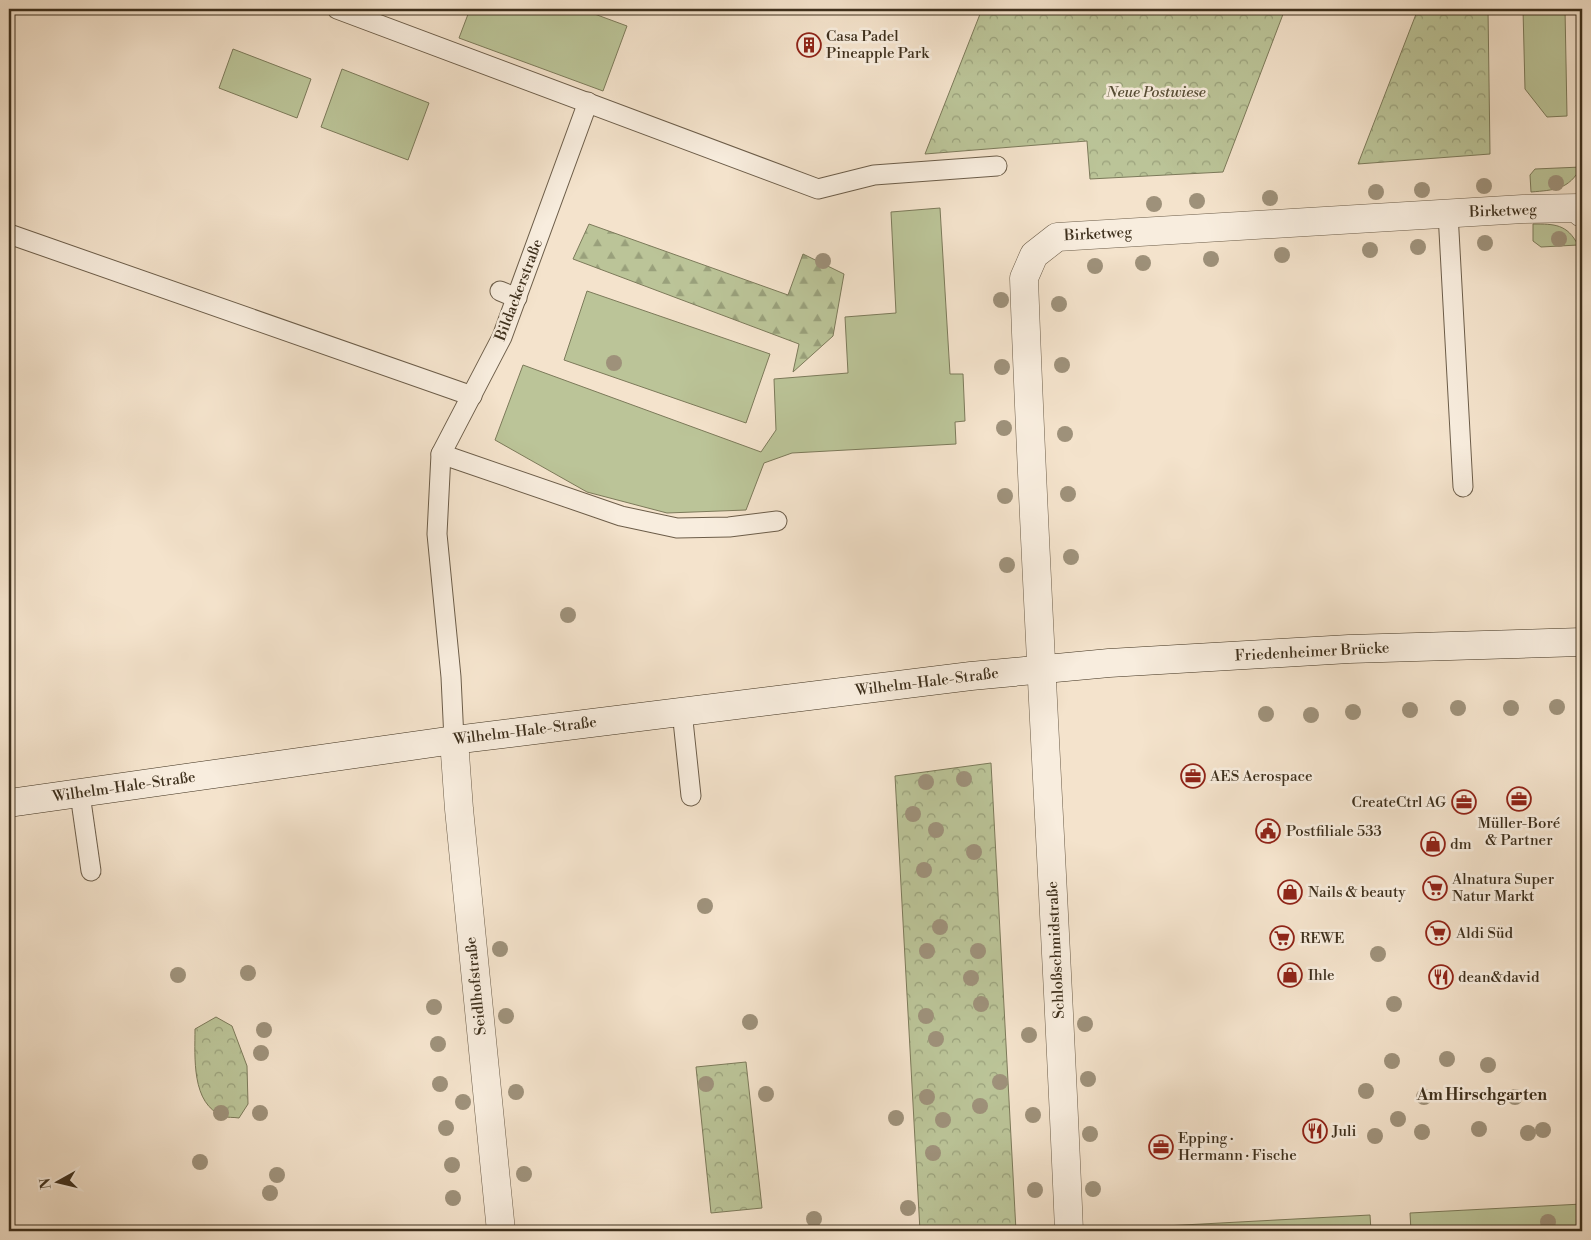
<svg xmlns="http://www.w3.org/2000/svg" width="1591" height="1240" font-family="'Libre Bodoni',serif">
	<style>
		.grass { fill: #bbc498; stroke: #7c7a5a }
		.forest { fill: url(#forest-firs); stroke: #7c7a5a }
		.park { fill: url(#park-crowns); stroke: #7c7a5a }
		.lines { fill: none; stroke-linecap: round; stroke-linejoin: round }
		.service-casing { stroke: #6c5d49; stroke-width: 21 }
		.minor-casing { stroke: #6c5d49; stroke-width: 29 }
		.secondary-casing { stroke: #3e301d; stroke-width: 29 }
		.service { stroke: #f8edde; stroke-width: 19 }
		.minor { stroke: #f8edde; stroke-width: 28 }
		.secondary { stroke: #f8edde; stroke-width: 28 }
		.tree { fill: #9e917a }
		.labels { text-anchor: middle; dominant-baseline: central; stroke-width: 5; stroke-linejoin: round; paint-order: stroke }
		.poi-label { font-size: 15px; fill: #3e301d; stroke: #f8edde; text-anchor: start }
		.park-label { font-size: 15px; font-style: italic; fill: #574e36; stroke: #f8edde }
		.street-label { font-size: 15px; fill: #3e301d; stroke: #f8edde }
		.neighbourhood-label { font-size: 16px; font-weight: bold; fill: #3e301d; stroke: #f8edde }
	</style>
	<defs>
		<pattern id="forest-firs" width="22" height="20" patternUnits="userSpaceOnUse" patternTransform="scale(1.25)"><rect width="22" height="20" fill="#bbc498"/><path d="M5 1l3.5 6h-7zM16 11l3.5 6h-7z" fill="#99a07b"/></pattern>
		<pattern id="park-crowns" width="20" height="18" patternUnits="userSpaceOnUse" patternTransform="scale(1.25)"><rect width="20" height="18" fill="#bbc498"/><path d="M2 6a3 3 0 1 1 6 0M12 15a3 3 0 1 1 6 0" fill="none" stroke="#99a07b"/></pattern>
	</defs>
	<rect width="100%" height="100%" fill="#f4e3cc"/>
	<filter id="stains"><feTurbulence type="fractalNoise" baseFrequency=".004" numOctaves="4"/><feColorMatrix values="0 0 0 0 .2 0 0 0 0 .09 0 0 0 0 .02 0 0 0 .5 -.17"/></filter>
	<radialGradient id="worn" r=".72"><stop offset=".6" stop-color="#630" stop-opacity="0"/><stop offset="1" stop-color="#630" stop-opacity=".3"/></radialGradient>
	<g class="grass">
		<path d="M470,9h111l46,17 -24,65 -144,-53z"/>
		<path d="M1523,9h42l2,107 -20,1 -22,-28z"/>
		<path d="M233,49l78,30 -14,39 -78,-30z"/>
		<path d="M342,69l87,34 -21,57 -87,-33z"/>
		<path d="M1581,167c-12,23 -27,23 -50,25l-1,-17 5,-6z"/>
		<path d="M940,208l10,166h13l2,47 -10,1 1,22 -164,9 -28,10 -18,47 -79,3 -80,-21 -92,-52 28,-75 238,87 15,-22 -2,-51 74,-6 -3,-56 51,-4 -5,-101z"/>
		<path d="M1533,224c22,0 34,0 45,21l-37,2 -8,-6z"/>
		<path d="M587,291l183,63 -24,69 -182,-63z"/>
		<path d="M1582,1204v27h-171l-1,-18z"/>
		<path d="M1370,1215l1,16h-244v-3z"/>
	</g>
	<path class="forest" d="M589,224l199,71 15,-41 41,20 -11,62 -40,36 6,-28 -226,-85z"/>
	<g class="park">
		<path d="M982,9h303l-62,163 -133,7 -3,-38 -162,13z"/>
		<path d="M1418,9h70l2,145 -132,10z"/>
		<path d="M991,763l25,468h-96l-25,-455z"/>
		<path d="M216,1017l16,9 15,40 1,38 -9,14c-5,-1 -12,0 -16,-2 -32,-12 -28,-59 -28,-87z"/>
		<path d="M746,1062l16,146 -51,5 -15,-146z"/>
	</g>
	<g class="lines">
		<g class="service-casing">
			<g id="service">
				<path d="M337,9l481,180 56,-14 123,-9"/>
				<path d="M1448,213l15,274"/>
				<path d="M9,234l463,162"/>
				<path d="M500,291l17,7"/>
				<path d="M441,454l180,62 56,12 52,-1 48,-6"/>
				<path d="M682,711l9,85"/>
				<path d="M454,740l-3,-63 -14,-143 4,-80 61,-117 86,-235"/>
				<path d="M80,794l11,77"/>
			</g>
		</g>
		<g class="minor-casing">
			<g id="minor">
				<path d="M454,740l5,69 42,422"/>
				<path d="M1069,1231c-13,-318 -34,-635 -45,-953l10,-23 23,-18 466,-28 57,-1 2,5"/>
			</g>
		</g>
		<g class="secondary-casing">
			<path id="secondary" d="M9,803l445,-63 517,-64 138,-13 240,-14 233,-7"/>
		</g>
		<use href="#service" class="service"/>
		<use href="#minor" class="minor"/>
		<use href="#secondary" class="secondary"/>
	</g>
	<g class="tree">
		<circle cx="1556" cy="183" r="8"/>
		<circle cx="1484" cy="186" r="8"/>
		<circle cx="1422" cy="190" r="8"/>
		<circle cx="1376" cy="192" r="8"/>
		<circle cx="1270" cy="198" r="8"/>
		<circle cx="1197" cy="201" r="8"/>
		<circle cx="1154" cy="204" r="8"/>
		<circle cx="1559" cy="239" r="8"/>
		<circle cx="1485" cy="243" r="8"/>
		<circle cx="1418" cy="247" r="8"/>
		<circle cx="1370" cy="250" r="8"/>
		<circle cx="1282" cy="255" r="8"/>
		<circle cx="1211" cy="259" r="8"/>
		<circle cx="823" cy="261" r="8"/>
		<circle cx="1143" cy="263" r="8"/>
		<circle cx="1095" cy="266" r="8"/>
		<circle cx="1001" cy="300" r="8"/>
		<circle cx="1059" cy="304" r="8"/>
		<circle cx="614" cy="363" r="8"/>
		<circle cx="1062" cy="365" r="8"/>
		<circle cx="1002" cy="367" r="8"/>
		<circle cx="1004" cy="428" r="8"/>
		<circle cx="1065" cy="434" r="8"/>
		<circle cx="1068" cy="494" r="8"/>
		<circle cx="1005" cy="496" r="8"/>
		<circle cx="1071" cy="557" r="8"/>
		<circle cx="1007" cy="565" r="8"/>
		<circle cx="568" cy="615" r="8"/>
		<circle cx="1557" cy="707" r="8"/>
		<circle cx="1458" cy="708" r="8"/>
		<circle cx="1511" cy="708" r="8"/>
		<circle cx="1410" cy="710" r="8"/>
		<circle cx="1353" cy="712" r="8"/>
		<circle cx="1266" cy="714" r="8"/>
		<circle cx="1311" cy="715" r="8"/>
		<circle cx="964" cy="779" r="8"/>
		<circle cx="926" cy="782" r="8"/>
		<circle cx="913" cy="814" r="8"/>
		<circle cx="936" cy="830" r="8"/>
		<circle cx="974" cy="852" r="8"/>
		<circle cx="924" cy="870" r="8"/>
		<circle cx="705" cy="906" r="8"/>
		<circle cx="940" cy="927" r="8"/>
		<circle cx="500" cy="949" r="8"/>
		<circle cx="927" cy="951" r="8"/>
		<circle cx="978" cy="951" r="8"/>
		<circle cx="1378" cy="954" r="8"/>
		<circle cx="248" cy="973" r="8"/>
		<circle cx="178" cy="975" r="8"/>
		<circle cx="971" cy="978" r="8"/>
		<circle cx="981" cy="1004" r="8"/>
		<circle cx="1394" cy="1004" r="8"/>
		<circle cx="434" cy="1007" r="8"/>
		<circle cx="506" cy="1016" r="8"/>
		<circle cx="926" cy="1016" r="8"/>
		<circle cx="750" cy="1022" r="8"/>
		<circle cx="1085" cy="1024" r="8"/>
		<circle cx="264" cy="1030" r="8"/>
		<circle cx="1029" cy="1035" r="8"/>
		<circle cx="936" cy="1039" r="8"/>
		<circle cx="438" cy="1044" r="8"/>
		<circle cx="261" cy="1053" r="8"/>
		<circle cx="1447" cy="1059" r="8"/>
		<circle cx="1392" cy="1061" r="8"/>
		<circle cx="1488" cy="1065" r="8"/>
		<circle cx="1088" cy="1079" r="8"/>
		<circle cx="1000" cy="1082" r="8"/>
		<circle cx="440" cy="1084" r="8"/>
		<circle cx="706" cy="1084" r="8"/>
		<circle cx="1366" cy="1091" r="8"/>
		<circle cx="516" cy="1092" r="8"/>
		<circle cx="766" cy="1094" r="8"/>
		<circle cx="1456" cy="1094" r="8"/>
		<circle cx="927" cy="1097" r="8"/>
		<circle cx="1424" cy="1097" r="8"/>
		<circle cx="1515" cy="1097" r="8"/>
		<circle cx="463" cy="1102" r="8"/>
		<circle cx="980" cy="1106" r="8"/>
		<circle cx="221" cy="1113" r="8"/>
		<circle cx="260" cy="1113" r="8"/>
		<circle cx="1033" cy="1115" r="8"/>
		<circle cx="896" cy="1118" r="8"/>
		<circle cx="1398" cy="1119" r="8"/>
		<circle cx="943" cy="1120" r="8"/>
		<circle cx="446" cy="1128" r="8"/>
		<circle cx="1479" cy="1129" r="8"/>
		<circle cx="1543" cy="1130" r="8"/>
		<circle cx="1422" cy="1132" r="8"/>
		<circle cx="1528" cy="1133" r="8"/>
		<circle cx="1090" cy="1134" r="8"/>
		<circle cx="1375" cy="1136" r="8"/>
		<circle cx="933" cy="1153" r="8"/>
		<circle cx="200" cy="1162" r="8"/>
		<circle cx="452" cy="1165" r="8"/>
		<circle cx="524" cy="1174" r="8"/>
		<circle cx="277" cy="1175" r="8"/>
		<circle cx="1093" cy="1189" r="8"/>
		<circle cx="1035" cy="1190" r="8"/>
		<circle cx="270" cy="1193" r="8"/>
		<circle cx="453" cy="1198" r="8"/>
		<circle cx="908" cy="1208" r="8"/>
		<circle cx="814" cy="1219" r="8"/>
		<circle cx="1548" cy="1222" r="8"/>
	</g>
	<defs>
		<g id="building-ring" transform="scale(1.25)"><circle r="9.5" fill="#f8edde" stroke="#8f2418" stroke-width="1.5"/><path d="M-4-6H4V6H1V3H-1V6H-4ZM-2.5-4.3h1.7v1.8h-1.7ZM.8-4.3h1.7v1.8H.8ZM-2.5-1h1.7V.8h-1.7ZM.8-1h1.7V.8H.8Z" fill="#8f2418"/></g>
		<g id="office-ring" transform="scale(1.25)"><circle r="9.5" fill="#f8edde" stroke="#8f2418" stroke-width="1.5"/><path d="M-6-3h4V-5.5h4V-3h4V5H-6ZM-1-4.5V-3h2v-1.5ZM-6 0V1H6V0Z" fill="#8f2418"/></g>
		<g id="civic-ring" transform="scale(1.25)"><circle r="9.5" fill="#f8edde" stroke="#8f2418" stroke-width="1.5"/><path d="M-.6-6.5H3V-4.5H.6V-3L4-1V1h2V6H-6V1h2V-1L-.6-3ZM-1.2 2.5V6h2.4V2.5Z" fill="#8f2418"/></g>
		<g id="shop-ring" transform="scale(1.25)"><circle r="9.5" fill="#f8edde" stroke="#8f2418" stroke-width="1.5"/><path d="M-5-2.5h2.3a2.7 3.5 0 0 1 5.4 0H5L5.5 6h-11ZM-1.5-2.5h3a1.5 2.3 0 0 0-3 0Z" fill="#8f2418"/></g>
		<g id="supermarket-ring" transform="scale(1.25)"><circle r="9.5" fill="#f8edde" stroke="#8f2418" stroke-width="1.5"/><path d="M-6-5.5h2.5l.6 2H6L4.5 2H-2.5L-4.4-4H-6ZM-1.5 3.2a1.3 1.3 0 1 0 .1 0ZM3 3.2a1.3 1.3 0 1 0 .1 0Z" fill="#8f2418"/></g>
		<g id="restaurant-ring" transform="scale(1.25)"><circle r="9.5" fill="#f8edde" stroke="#8f2418" stroke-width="1.5"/><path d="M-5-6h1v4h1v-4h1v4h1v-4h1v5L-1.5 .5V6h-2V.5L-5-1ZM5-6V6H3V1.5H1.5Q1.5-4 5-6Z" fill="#8f2418"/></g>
	</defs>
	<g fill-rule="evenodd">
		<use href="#building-ring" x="809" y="45"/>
		<use href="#office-ring" x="1193" y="776"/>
		<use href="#office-ring" x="1519" y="799"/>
		<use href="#office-ring" x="1464" y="802"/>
		<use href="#civic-ring" x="1268" y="831"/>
		<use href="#shop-ring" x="1433" y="844"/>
		<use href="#supermarket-ring" x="1435" y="888"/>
		<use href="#shop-ring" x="1290" y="892"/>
		<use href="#supermarket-ring" x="1438" y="933"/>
		<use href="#supermarket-ring" x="1282" y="938"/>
		<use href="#shop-ring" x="1290" y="975"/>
		<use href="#restaurant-ring" x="1441" y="977"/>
		<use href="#restaurant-ring" x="1315" y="1131"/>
		<use href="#office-ring" x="1161" y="1147"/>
	</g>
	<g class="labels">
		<g class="poi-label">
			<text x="826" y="36">Casa Padel<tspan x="826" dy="17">Pineapple Park</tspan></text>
			<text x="1210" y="776">AES Aerospace</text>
			<text x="1446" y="802" text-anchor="end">CreateCtrl AG</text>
			<text x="1519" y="823" text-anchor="middle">Müller-Boré<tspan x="1519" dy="17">&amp; Partner</tspan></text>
			<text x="1286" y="831">Postfiliale 533</text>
			<text x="1450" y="844">dm</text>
			<text x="1452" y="879">Alnatura Super<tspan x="1452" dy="17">Natur Markt</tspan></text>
			<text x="1308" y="892">Nails &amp; beauty</text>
			<text x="1456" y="933">Aldi Süd</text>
			<text x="1300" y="938">REWE</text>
			<text x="1308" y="975">Ihle</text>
			<text x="1458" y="977">dean&amp;david</text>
			<text x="1332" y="1131">Juli</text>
			<text x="1178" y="1138">Epping ·<tspan x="1178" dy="17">Hermann · Fische</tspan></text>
		</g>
		<g class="park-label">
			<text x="1156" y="92">Neue Postwiese</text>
		</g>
		<g class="street-label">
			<text transform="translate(1503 211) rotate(-2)">Birketweg</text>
			<text transform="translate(1098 234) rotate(-3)">Birketweg</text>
			<text transform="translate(519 290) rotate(-69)">Bildackerstraße</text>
			<text transform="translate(1312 652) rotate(-3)">Friedenheimer Brücke</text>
			<text transform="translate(927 682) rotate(-7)">Wilhelm-Hale-Straße</text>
			<text transform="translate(525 731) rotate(-7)">Wilhelm-Hale-Straße</text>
			<text transform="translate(124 787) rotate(-8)">Wilhelm-Hale-Straße</text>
			<text transform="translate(1056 950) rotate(-93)">Schloßschmidstraße</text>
			<text transform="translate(476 986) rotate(-96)">Seidlhofstraße</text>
		</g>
		<g class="neighbourhood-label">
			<text x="1482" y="1095">Am Hirschgarten</text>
		</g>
	</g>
	<rect width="1591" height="1240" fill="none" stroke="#f4e3cc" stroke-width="30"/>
	<rect x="10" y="10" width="1571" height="1220" fill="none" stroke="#3e301d" stroke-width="2.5"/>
	<rect x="15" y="15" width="1561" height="1210" fill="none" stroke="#3e301d"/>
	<g transform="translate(58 1182) rotate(262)" stroke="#f8edde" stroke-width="4" paint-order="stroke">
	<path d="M0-4L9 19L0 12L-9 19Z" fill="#3e301d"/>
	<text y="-8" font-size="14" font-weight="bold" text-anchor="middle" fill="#3e301d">N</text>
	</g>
	<rect width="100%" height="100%" filter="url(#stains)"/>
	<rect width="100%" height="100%" fill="url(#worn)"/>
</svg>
